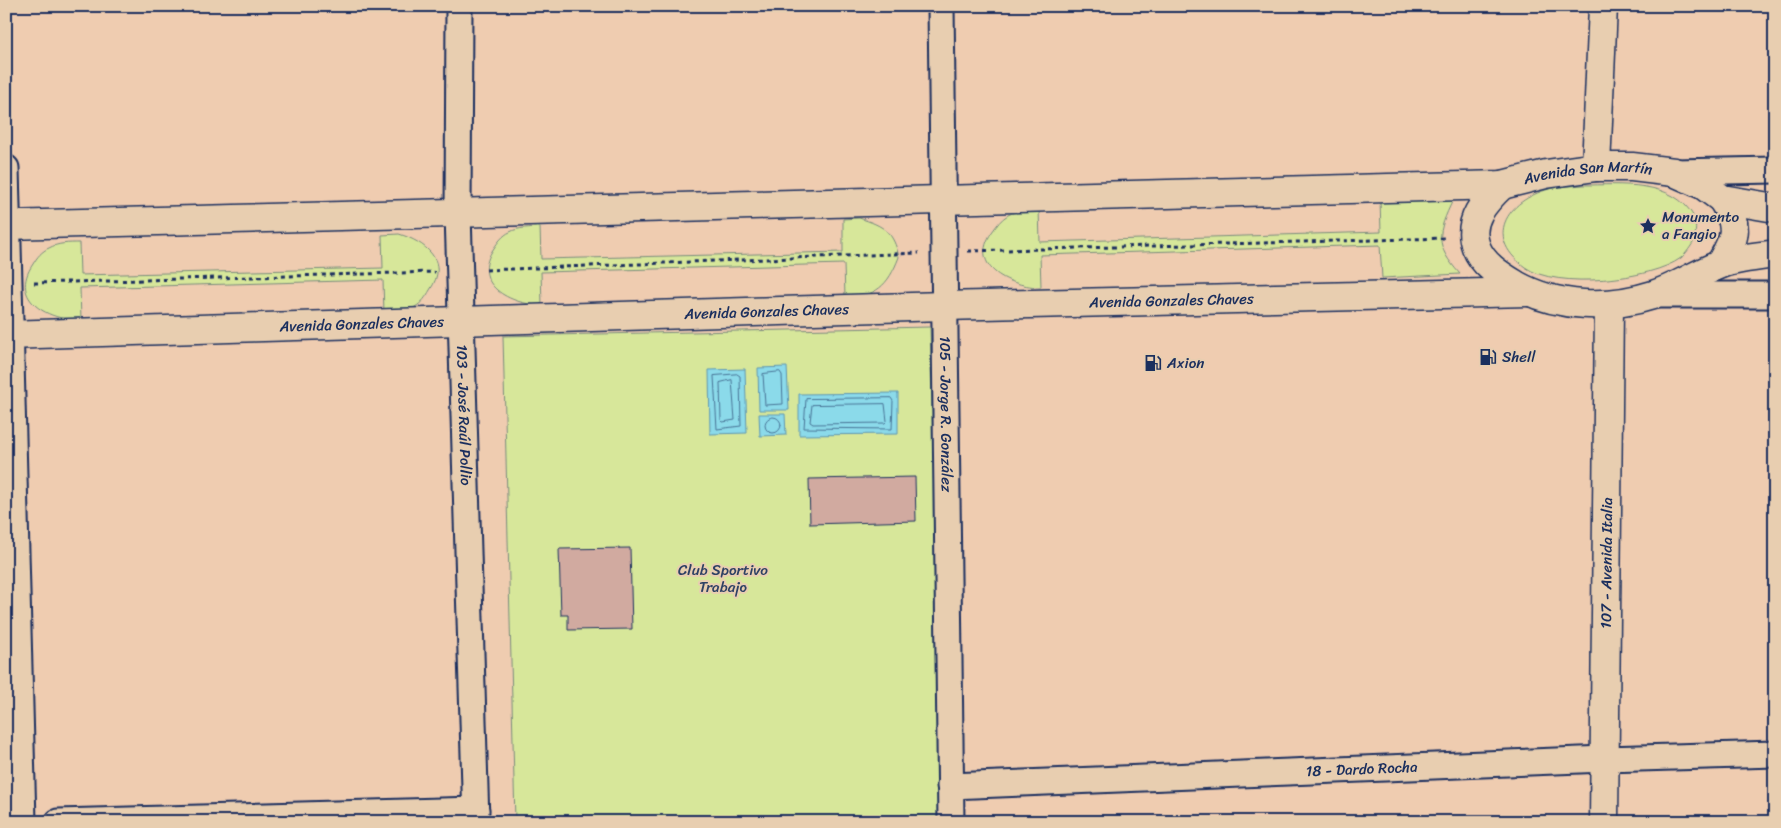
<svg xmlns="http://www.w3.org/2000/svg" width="1781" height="828" font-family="Sriracha,sans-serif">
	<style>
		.green { fill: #d7e79a; stroke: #798b7c }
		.water { fill: #8bdaea; stroke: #5e96b2 }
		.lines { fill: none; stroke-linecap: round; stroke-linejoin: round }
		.shore { stroke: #487396; stroke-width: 1 }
		.building { fill: #d1aaa0; stroke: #1b2f5e }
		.minor-casing { stroke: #1b2f5e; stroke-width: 29 }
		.tertiary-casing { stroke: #1b2f5e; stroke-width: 31 }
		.primary-casing { stroke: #1b2f5e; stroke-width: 31 }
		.path { stroke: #1b2f5e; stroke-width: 3; stroke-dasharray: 4 4; stroke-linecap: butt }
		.minor { stroke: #e8ceb0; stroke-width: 25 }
		.tertiary { stroke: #e8ceb0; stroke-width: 28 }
		.primary { stroke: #e8ceb0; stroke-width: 28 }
		.labels { text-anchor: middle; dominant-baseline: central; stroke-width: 4; stroke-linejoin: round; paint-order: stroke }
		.street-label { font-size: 15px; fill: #1b2f5e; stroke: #e8ceb0 }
		.poi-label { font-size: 15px; fill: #1b2f5e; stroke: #e8ceb0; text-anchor: start }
		.park-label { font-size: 15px; fill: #2e4164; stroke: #e8ceb0 }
	</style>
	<rect width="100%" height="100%" fill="#efccb0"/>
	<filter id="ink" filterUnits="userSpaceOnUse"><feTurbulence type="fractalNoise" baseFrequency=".02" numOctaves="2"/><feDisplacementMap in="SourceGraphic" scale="10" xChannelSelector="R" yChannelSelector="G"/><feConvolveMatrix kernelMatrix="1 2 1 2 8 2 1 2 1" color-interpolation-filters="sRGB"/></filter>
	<g filter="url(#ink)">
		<g class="green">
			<path d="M1583,185c37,0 90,-6 111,32 3,6 1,17 1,23 -4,6 -9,14 -14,18 -30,22 -125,32 -156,9 -44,-32 -15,-69 28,-79 9,-2 20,-2 30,-3z"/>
			<path d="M1380,200h73c-16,33 -19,45 7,74l-78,4 -2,-33 -340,10 1,32c-29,0 -74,-19 -49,-55 5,-7 9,-13 16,-17 9,-5 21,-5 31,-6l1,33 341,-10z"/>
			<path d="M859,218c25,8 34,13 40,39 -11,29 -23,40 -54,40l-1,-33 -303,8 1,33c-31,0 -73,-21 -48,-57 4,-6 9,-13 16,-16 9,-5 20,-4 30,-5l1,32 302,-7v-33z"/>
			<path d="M399,234c26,8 51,27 31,56 -4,7 -8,13 -15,17 -10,6 -20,6 -31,6l-1,-33 -303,8 1,32c-31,1 -73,-20 -48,-56 4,-7 9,-13 16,-16 9,-5 20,-5 30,-5l1,32 303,-7 -1,-33z"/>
			<path d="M930,327l13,495h-428l-12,-486z"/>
		</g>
		<g class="water">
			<path d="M787,367l2,43h-30l-1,-42z"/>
			<path d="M745,369l2,64 -37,1 -1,-64z"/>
			<path d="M898,393v41l-99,1v-41z"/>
			<path d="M759,414h26l1,21 -26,1z"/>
		</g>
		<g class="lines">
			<g class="shore">
				<path d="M780,372l2,3 1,29 -18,1 -2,-31z"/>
				<path d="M737,374l3,2 1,50 -24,3 -3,-53z"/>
				<path d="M732,380l3,40 -12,2 -2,-2 -1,-37z"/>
				<path d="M891,398l2,3 -1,28 -88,-1 2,-29z"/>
				<path d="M885,404l2,17 -2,2 -72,1 -3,-2 2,-17z"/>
				<circle cx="773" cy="425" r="8"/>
			</g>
		</g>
		<g class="building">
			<path d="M915,477l1,44 -106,3 -1,-45z"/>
			<path d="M630,548l2,81 -64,1v-15h-7l-2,-66z"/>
		</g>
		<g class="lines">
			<g class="minor-casing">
				<g id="minor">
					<path id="s1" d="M459,6l-1,207 18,609"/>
					<path id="s2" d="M941,6l10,816"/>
					<path d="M6,168l17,654"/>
					<path d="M1674,172l101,-2"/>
					<path d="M1654,295h121"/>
					<path id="s3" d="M950,786l655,-27 170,-5"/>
					<path d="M58,822l418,-12"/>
				</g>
			</g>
			<g class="tertiary-casing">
				<g id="tertiary">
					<path d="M1596,167l7,-161"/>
					<path id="s4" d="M1604,822l5,-517"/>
				</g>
			</g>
			<g class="primary-casing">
				<g id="primary">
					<path d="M1502,185c-17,16 -36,36 -26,62 7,18 24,28 40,38 41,23 93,24 137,10 23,-7 43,-21 66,-30 16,-7 38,-8 56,-11"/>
					<path id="s5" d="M6,225l1496,-40 44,-11 50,-7h36l42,5 29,13 19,14 53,9"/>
					<path d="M1720,264c16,-27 20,-37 2,-65"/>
					<path id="s6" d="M6,335l938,-29 584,-14"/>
				</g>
			</g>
			<g class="path">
				<path d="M968,251l479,-13"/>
				<path d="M486,270l433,-17"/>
				<path d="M34,283l401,-11"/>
			</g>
			<use href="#minor" class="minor"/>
			<use href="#tertiary" class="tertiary"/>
			<use href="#primary" class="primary"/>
		</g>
	</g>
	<defs>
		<g id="sight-bare" transform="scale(1.35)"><path d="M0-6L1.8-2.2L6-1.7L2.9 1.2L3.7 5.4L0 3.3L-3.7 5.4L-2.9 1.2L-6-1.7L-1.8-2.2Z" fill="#1b2f5e" stroke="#e8ceb0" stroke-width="2.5" paint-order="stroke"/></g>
		<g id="fuel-bare" transform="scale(1.35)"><path d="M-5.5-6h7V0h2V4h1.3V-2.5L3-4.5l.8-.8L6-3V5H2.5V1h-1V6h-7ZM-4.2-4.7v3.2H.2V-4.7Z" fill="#1b2f5e" stroke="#e8ceb0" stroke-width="2.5" paint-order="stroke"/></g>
	</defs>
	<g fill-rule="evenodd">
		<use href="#sight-bare" x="1648" y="226"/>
		<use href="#fuel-bare" x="1488" y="357"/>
		<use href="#fuel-bare" x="1153" y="363"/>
	</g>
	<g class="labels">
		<g class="street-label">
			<text stroke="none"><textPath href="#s5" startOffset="1584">Avenida San Martín</textPath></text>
			<text stroke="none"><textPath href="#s6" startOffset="1166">Avenida Gonzales Chaves</textPath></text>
			<text stroke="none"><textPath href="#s6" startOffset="761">Avenida Gonzales Chaves</textPath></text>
			<text stroke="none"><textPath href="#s6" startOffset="356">Avenida Gonzales Chaves</textPath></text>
			<text stroke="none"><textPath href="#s1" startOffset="409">103 - José Raúl Pollio</textPath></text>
			<text stroke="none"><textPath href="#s2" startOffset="408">105 - Jorge R. González</textPath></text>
			<text stroke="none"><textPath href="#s4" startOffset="259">107 - Avenida Italia</textPath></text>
			<text stroke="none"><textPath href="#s3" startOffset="412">18 - Dardo Rocha</textPath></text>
		</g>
		<g class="poi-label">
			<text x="1662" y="217">Monumento<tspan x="1662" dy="17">a Fangio</tspan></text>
			<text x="1502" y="357">Shell</text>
			<text x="1167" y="363">Axion</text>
		</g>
		<g class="park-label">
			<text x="723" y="570">Club Sportivo<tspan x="723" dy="17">Trabajo</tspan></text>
		</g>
	</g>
	<rect width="1781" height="828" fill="none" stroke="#e8ceb0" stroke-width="25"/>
	<rect x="12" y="12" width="1756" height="803" fill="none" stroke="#1b2f5e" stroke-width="2" filter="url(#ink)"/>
</svg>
